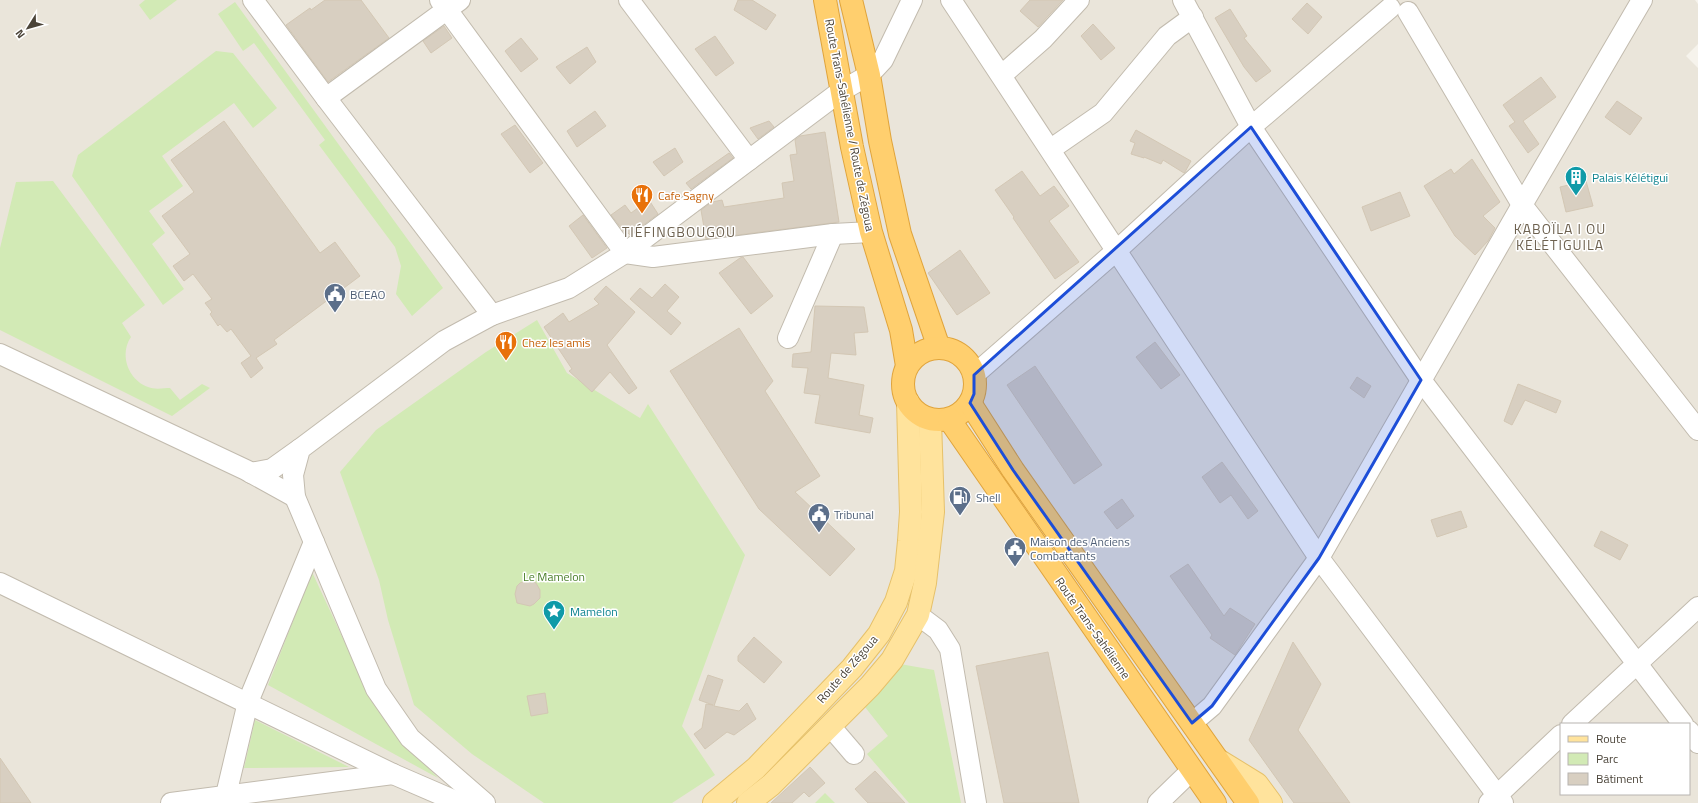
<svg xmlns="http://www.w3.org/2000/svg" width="1698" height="803" font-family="'Titillium Web',sans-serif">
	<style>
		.residential { fill: #eae5da; fill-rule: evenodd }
		.green { fill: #d2eab5 }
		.building { fill: #d8cfc1; stroke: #d3c7b4 }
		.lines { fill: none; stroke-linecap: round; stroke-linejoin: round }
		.minor-casing { stroke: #c2bbae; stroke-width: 22 }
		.major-casing { stroke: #e6c16a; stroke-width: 24 }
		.highway-casing { stroke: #e0a43c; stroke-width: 24 }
		.minor { stroke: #fff; stroke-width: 20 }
		.major { stroke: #ffe39c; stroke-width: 22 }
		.highway { stroke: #ffcf6e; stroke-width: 22 }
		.marked { fill: #1d4ed8; fill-opacity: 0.2; stroke: #1d4ed8; stroke-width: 3; stroke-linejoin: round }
		.labels { text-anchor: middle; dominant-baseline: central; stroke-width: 3; stroke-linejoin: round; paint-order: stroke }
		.street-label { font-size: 12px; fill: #4b4439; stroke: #fff }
		.culture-label { font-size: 12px; fill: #0d838f; stroke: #fff; text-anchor: start }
		.food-label { font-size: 12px; fill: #c56008; stroke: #fff; text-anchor: start }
		.service-label { font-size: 12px; fill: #4e5e75; stroke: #fff; text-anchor: start }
		.park-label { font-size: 12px; fill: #4a7f2a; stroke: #fff }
		.quarter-label { font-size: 14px; letter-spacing: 1px; fill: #6e6250; stroke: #fff }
	</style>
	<rect width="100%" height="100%" fill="#f6f3ec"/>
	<path class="residential" d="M0,0h1695l3,4v40l-12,12 12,12v735h-1698zM1561,724h128v70h-128z"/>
	<g class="green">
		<path d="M145,0h32l-27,20 -11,-15z"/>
		<path d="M235,2l208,286 -31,28 -16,-22 5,-28 -6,-19 -76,-102 6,-5 -71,-97 -11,8 -25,-37z"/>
		<path d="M216,51l17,2 44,55 -24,20 -19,-25 -72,53 21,30 -34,25 16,22 -13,11 32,45 -21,16 -91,-129 6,-21z"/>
		<path d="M53,181l92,124 -23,18 9,14c-12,17 -3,43 17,50 7,3 16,1 22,1l10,12 22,-16 8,4 -38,28 -172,-86v-82l16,-66z"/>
		<path d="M537,320l30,53 73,45 8,-14 97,151 -63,171 33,49 -43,28h-128l-72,-49 -58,-49 -26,-85 -9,-40 -39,-108 36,-42 110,-78z"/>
		<path d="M312,572l55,118 46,62 25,26 -170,-93z"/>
		<path d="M900,664l34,6 27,133h-52l-42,-49 21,-18 -27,-34z"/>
		<path d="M255,720l94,47 -105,1z"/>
		<path d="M825,793l10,10h-20z"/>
	</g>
	<g class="building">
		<path d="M325,0h36l28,38 -61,44 -42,-57 24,-17 1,2z"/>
		<path d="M738,0h14l24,15 -10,15 -32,-20z"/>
		<path d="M1030,0h33l-25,27 -18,-16z"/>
		<path d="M1307,3l15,14 -14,17 -16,-15z"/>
		<path d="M1230,9l17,27 -3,2 27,33 -15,11 -12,-15 -29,-49z"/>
		<path d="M1093,24l22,24 -14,12 -20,-24z"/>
		<path d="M444,26l8,12 -21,15 -8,-12z"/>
		<path d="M715,36l19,27 -18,13 -21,-27z"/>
		<path d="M521,38l17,21 -17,13 -16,-21z"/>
		<path d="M587,47l9,15 -26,22 -14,-17z"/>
		<path d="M1541,77l15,20 -33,24 16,23 -11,9 -19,-27 6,-4 -12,-17z"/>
		<path d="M1617,101l25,17 -12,17 -25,-18z"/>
		<path d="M595,111l11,15 -29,21 -10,-16z"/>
		<path d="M224,121l96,132 15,-11 25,34 -86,64 3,4 -21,14 7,10 -12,10 -10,-15 10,-7 -20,-27 -4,3 -7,-8 -2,2 -8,-12 2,-2 -7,-9 7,-4 -19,-25 -9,7 -11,-15 17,-12 -28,-38 32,-24 -23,-32z"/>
		<path d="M769,121l5,6 -16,12 -8,-11z"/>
		<path d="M515,125l28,38 -13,10 -29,-39z"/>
		<path d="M1136,130l55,31 -6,11 -1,1 -21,-13 -2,4 -17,-7v1l-13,-4 4,-11 -5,-2z"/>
		<path d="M825,132l14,90 -133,17 -5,-29 11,-8 10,-2 2,7 60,-9 -2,-15 12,-2 -4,-26 7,-1 -2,-14 5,-4z"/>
		<path d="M675,148l8,14 -19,14 -11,-14z"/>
		<path d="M729,153l4,5 -42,31 -5,-6z"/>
		<path d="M1472,159l28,43 -17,14 12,12 -7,13 -13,14 -20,-19 -31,-50 27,-17 3,5z"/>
		<path d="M1022,171l18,25 14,-10 15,20 -20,15 30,41 -24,17 -42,-61 1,-1 -19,-27z"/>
		<path d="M1586,181l7,25 -27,6 -6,-25z"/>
		<path d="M1400,192l10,24 -39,15 -9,-24z"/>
		<path d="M649,200l9,14 -28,21 -2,-2 -2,1 -15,-19 14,-10 6,8z"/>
		<path d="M583,215l24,33 -15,10 -23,-32z"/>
		<path d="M960,250l30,43 -33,22 -29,-42z"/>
		<path d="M743,257l30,39 -22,18 -32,-41 21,-15z"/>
		<path d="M665,284l14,13 -12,14 14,12 -10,12 -41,-36 10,-11 12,10z"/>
		<path d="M606,286l29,26 -28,33 30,43 -8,6 -19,-22 -18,20 -23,-21 3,-2 -28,-42 19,-14 6,9 30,-18 -5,-5z"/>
		<path d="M815,306l49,1 4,25 -14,1 2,22 -25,-2 -3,25 36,7 -5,30 14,3 -3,15 -55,-10 5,-28 -16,-2 4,-25 -16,-1 1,-13 18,-2z"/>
		<path d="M739,328l34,53 -8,10 55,85 -25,16 60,57 -25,27 -71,-67 -89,-138z"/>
		<path d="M1155,342l25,33 -19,14 -25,-32z"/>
		<path d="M1035,366l67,99 -28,19 -67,-99z"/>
		<path d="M1357,377l14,9 -7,12 -14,-10z"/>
		<path d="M1518,384l43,17 -5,12 -31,-13 -13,25 -8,-4z"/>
		<path d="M1222,462l36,49 -10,8 -17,-24 -11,8 -18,-26z"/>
		<path d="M1122,499l12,17 -17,13 -13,-17z"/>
		<path d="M1461,511l6,16 -30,10 -6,-17z"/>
		<path d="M1601,531l27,14 -8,15 -26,-14z"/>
		<path d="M1188,564l36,52 6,-8 25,16 -20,31 -25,-17 2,-3 -42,-59z"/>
		<path d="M528,580l8,3 4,7v8l-6,6 -4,2 -13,-3 -2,-9 2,-8 3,-3z"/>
		<path d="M754,637l28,25 -18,21 -26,-22v-5z"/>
		<path d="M1293,642l28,42 -23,46 52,73h-56l-45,-63z"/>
		<path d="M1048,652l31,151h-75l-28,-137z"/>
		<path d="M708,675l15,5 -9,26 25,5 8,-8 9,16 -22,16 -7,-3 -22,17 -11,-15 8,-6 4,-24 7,1 -14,-5z"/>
		<path d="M545,693l3,20 -17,3 -4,-20z"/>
		<path d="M0,758l31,45h-31z"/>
		<path d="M810,767l15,16 -16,14 -5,-5 -12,11h-21z"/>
		<path d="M875,771l30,32h-37l-13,-14z"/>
	</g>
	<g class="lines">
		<g class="minor-casing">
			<g id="minor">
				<path d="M253,0l73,98 166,217"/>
				<path d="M440,0l185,253 28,4 180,-23 38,-2"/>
				<path d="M629,0l120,160"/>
				<path d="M951,0l368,558 184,245"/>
				<path d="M1183,0l68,127 170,253 262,344"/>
				<path d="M1408,12l114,193 176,225"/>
				<path d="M1002,75l41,-36 36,-39"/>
				<path d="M326,98l134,-98"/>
				<path d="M1051,149l52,-36 64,-77 26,-19"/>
				<path d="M788,338l45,-104"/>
				<path d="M0,354l246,116 49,27"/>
				<path d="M974,375l142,-124 135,-124 139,-119"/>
				<path d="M251,473l21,-4 28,-20"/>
				<path d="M0,583l393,191 67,29"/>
				<path d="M918,615l20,15 12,19 26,154"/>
				<path d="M1192,723l20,-17 107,-148 203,-353 120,-205"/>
				<path d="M1572,724l126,-117"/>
				<path d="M830,726l24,28"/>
				<path d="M1689,731l9,12"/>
				<path d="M226,795l22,-93 66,-160"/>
				<path d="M171,803l222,-29"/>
				<path d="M485,803l-75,-65 -34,-49 -81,-192 -2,-22 7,-26 144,-108 48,-26 77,-27 56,-35 216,-162 28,-16 14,-15 29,-60"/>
				<path d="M1158,803l34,-33"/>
				<path d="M1489,803l72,-68"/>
			</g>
		</g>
		<g class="major-casing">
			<g id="major">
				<path d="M1218,760l39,24 14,19"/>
				<path d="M714,803l42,-35 96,-100 27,-34 17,-32 10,-31 3,-30 2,-29 -3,-110"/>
				<path d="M748,803l23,-18 99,-99 22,-26 26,-45 7,-32 8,-71 -3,-92"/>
			</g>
		</g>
		<g class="highway-casing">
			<g id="highway">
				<path d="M825,0l27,147 19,85 30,98 6,36"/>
				<path d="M851,0l18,75 11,66 20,93 39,114"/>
				<circle cx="939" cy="384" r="36"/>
				<path d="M970,403l43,67 235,333"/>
				<path d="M949,419l266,384"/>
			</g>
		</g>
		<use href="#minor" class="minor"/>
		<use href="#major" class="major"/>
		<use href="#highway" class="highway"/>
	</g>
	<path class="marked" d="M1251,127l170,253 -102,178 -107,148 -20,17 -179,-253 -43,-67 4,-9v-19z"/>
	<defs>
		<g id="building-pin" transform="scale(1.15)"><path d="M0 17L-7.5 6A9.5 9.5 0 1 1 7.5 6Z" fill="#0f9aa8" stroke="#fff"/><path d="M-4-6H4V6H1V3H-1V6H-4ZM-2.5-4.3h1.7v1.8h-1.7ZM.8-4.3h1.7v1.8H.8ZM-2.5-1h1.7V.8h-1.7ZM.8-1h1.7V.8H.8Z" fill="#fff"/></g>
		<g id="restaurant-pin" transform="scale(1.15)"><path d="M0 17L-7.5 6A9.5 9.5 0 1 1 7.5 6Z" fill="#e8710a" stroke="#fff"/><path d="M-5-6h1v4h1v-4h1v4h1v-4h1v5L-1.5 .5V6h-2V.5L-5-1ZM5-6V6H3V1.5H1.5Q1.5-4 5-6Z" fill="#fff"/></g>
		<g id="civic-pin" transform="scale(1.15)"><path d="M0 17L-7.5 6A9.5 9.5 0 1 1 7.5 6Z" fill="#5c6f8a" stroke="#fff"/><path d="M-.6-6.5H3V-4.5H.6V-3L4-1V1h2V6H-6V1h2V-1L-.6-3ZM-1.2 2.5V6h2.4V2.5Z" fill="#fff"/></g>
		<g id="fuel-pin" transform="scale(1.15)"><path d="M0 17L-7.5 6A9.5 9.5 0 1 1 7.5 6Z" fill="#5c6f8a" stroke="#fff"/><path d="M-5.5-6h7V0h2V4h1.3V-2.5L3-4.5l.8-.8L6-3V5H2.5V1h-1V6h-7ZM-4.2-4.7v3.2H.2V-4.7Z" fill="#fff"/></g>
		<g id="sight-pin" transform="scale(1.15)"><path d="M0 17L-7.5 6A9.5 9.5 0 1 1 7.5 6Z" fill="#0f9aa8" stroke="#fff"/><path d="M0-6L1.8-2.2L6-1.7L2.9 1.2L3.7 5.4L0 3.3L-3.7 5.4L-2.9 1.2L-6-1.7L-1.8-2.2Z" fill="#fff"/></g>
	</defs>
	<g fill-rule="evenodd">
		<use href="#building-pin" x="1576" y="177"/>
		<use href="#restaurant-pin" x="642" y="195"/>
		<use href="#civic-pin" x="335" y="294"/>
		<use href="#restaurant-pin" x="506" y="342"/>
		<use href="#fuel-pin" x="960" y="497"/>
		<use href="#civic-pin" x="819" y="514"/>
		<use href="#civic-pin" x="1015" y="548"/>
		<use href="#sight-pin" x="554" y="611"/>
	</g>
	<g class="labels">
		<g class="street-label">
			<text transform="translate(850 125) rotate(79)">Route Trans-Sahélienne / Route de Zégoua</text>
			<text transform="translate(1093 628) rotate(55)">Route Trans-Sahélienne</text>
			<text transform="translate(847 669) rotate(-49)">Route de Zégoua</text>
		</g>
		<g class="culture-label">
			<text x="1592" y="177">Palais Kélétigui</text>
			<text x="570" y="611">Mamelon</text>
		</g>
		<g class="food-label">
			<text x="658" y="195">Cafe Sagny</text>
			<text x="522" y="342">Chez les amis</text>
		</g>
		<g class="service-label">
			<text x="350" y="294">BCEAO</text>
			<text x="976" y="497">Shell</text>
			<text x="834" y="514">Tribunal</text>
			<text x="1030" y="541">Maison des Anciens<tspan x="1030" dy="14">Combattants</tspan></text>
		</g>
		<g class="park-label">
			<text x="554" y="576">Le Mamelon</text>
		</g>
		<g class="quarter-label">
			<text x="1560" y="228">KABOÏLA I OU<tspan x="1560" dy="16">KÉLÉTIGUILA</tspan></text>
			<text x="679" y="231">TIÉFINGBOUGOU</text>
		</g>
	</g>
	<rect x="1560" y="723" width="130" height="72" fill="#ffffff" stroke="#b7b4b0"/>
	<rect x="1568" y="736" width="20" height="6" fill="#ffe39c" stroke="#b7b4b0"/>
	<text x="1596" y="743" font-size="12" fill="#4b4439">Route</text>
	<rect x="1568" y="753" width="20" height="12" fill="#d2eab5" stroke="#b7b4b0"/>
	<text x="1596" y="763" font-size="12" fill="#4b4439">Parc</text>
	<rect x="1568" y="773" width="20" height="12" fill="#d8cfc1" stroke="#b7b4b0"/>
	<text x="1596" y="783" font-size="12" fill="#4b4439">Bâtiment</text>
	<g transform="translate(28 28) rotate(233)" stroke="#ffffff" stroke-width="3" paint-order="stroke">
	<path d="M0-3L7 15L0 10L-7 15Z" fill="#4b4439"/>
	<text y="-6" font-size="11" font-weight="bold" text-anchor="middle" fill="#4b4439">N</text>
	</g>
</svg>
